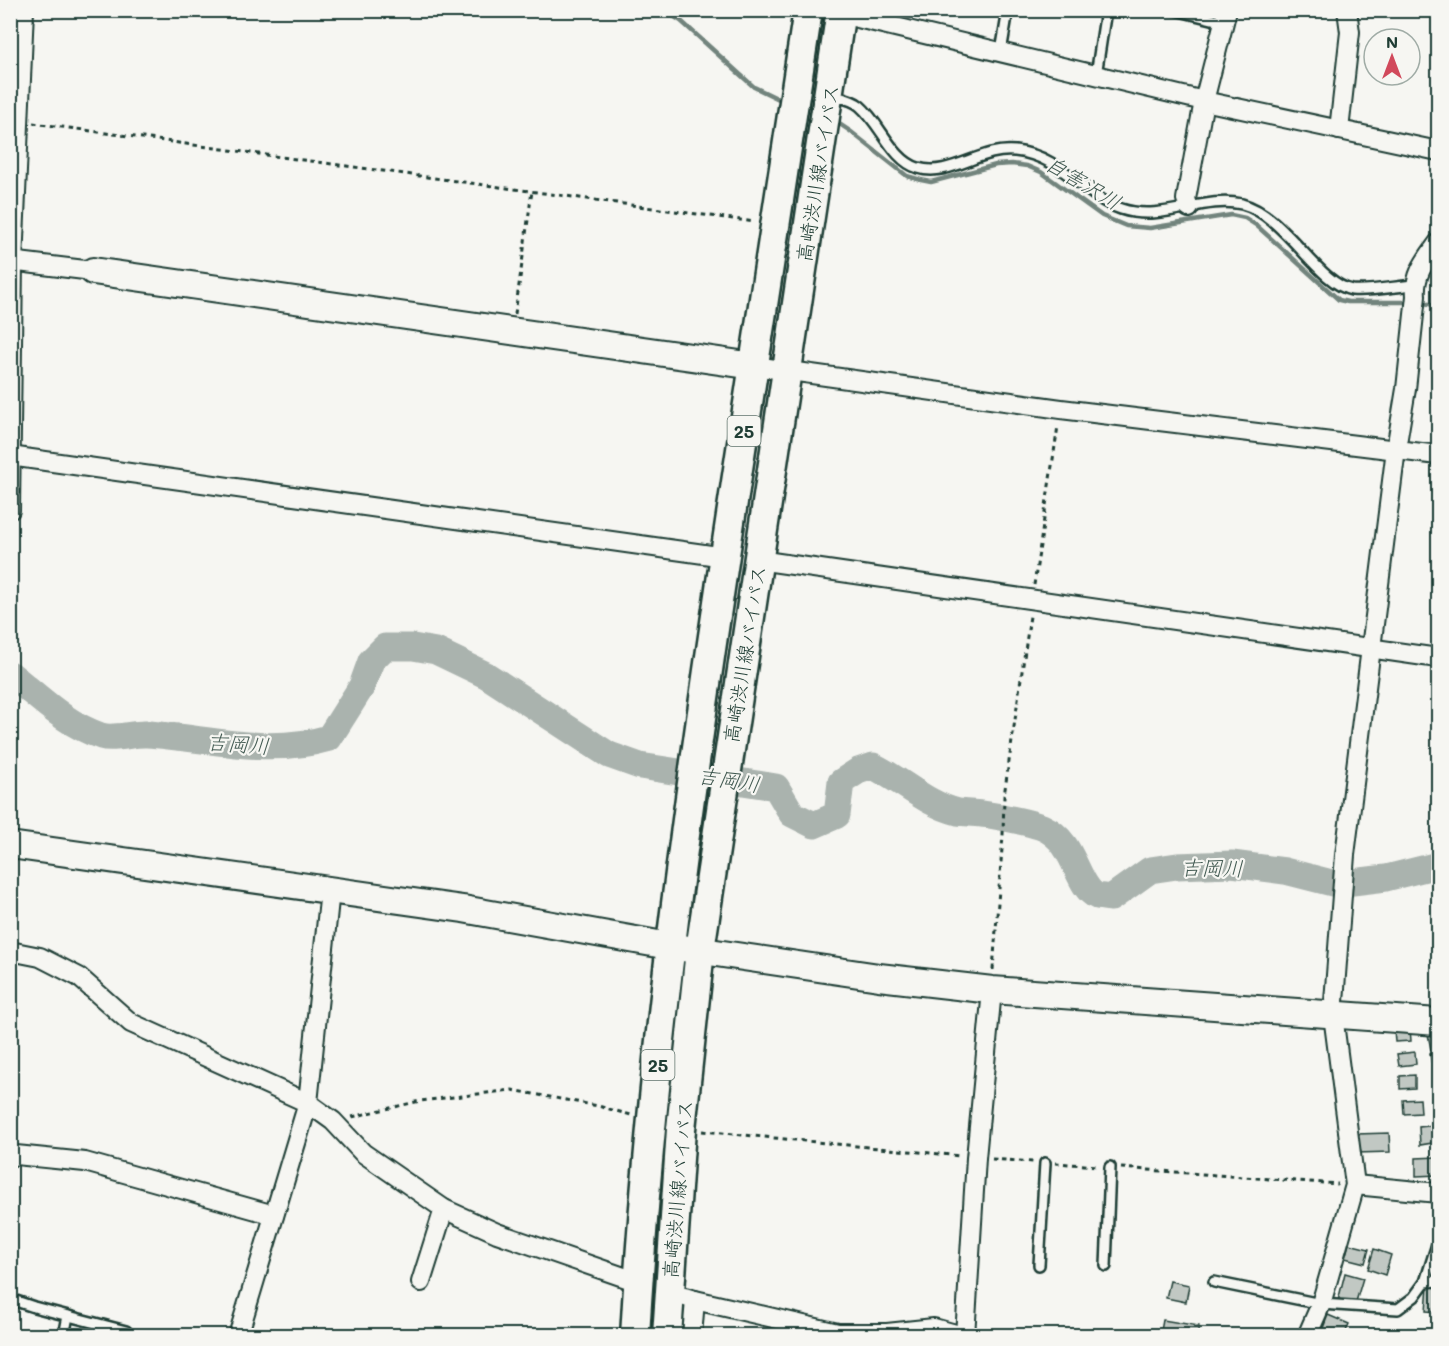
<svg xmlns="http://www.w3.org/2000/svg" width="1449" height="1346" font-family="Mali,'Klee One',sans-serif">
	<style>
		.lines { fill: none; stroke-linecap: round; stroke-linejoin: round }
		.stream { stroke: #72847d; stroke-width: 4.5 }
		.river { stroke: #aab3ae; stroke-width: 27 }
		.building { fill: #c1c8c3; stroke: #1f3d34; stroke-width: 1.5 }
		.lane-casing { stroke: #1f3d34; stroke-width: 14 }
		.street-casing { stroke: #1f3d34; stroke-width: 22 }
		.secondary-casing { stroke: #1f3d34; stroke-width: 30 }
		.primary-casing { stroke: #1f3d34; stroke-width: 33 }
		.path { stroke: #1f3d34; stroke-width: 3; stroke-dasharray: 4.5 4.5; stroke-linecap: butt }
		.lane { stroke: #f6f6f2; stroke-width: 9 }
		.street { stroke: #f6f6f2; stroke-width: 18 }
		.secondary { stroke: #f6f6f2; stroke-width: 26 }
		.primary { stroke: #f6f6f2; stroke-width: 28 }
		.labels { text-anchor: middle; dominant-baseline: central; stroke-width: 4.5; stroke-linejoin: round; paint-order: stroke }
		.shield { fill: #f6f6f2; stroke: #60746d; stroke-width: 1.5 }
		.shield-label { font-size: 18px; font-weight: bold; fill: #1f3d34 }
		.street-label { font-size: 20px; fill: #1f3d34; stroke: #f6f6f2 }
		.water-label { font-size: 21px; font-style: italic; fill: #425a52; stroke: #f6f6f2 }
	</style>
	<rect width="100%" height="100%" fill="#f6f6f2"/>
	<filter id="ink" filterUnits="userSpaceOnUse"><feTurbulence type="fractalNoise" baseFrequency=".0167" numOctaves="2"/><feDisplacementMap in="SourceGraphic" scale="12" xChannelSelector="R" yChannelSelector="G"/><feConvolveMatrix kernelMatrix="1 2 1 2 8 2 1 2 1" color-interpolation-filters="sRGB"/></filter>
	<g filter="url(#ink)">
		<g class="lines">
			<g class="stream">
				<path d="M664,10l17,11 73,66 31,15"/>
				<path d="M835,121l15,10 57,45 14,4 10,2 65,-17 16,-1 15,2 14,6 61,44 24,10 24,2 81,-13 14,3 11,7 83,75 9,2h64"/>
				<path d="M1420,302l18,4"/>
			</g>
			<path class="river" d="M10,674c29,23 55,50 91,62 13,4 32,-3 46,-2 61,4 121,22 182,4l33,-52 9,-25 14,-14h28l23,4 50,24 123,80 31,11 136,21 16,27 22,11 23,-10 4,-33 17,-11 15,-5c29,14 54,39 85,46 8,1 16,1 23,2 13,1 52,9 63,14 32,14 32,59 53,68 4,1 9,1 14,2l39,-28 27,-4 55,-2 53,7 51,13 50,-6 52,-13"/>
		</g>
		<g class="building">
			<path d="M1410,1028l1,13 -16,1 -1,-13z"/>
			<path d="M1438,1032v16l-7,2 -3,-16z"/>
			<path d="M1415,1052l1,12 -17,2 -2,-12z"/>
			<path d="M1438,1052v17l-5,1 -3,-16z"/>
			<path d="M1415,1075v13l-15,1v-13z"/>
			<path d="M1420,1099l1,14 -17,1 -1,-14z"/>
			<path d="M1438,1125v17l-18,3 -1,-18z"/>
			<path d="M1389,1133l1,19 -33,1 -1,-19z"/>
			<path d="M1438,1157v18l-22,1v-18z"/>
			<path d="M1349,1244l20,5 -4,14 -20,-5z"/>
			<path d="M1374,1249l17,6 -6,20 -17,-6z"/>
			<path d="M1345,1273l18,5 -8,27 -17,-4z"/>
			<path d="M1170,1281l19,4 -3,17 -20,-4z"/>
			<path d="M1428,1285l10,1v26l-12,-1z"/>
			<path d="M1328,1315l21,9 -5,12h-24z"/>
			<path d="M1163,1320l36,6 -2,10h-37z"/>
		</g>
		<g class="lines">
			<g class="lane-casing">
				<g id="lane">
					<path d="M1175,10l49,12"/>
					<path d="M1001,52l7,-42"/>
					<path d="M1096,75l10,-65"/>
					<path d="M831,95c10,3 21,4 29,11 21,18 32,54 58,62 32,10 63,-21 97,-17 48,5 67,45 106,58 42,14 82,-14 121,-5 43,11 76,80 110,86 16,2 46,-4 63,-5"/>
					<path d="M1039,1265l6,-102"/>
					<path d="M1106,1266l4,-99"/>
					<path d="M1214,1282l107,22 77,5 16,-12 11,-15 13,-41"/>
					<path d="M1425,1282l13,-1"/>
					<path d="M10,1299l24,8 92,24v5"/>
					<path d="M64,1336l4,-20"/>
				</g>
			</g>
			<g class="street-casing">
				<g id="street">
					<path d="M841,14l363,87 234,50"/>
					<path d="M1339,130l11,-98 -3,-22"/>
					<path d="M1189,208l-3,-9 18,-98 23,-91"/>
					<path d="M10,261l83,10"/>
					<path d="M754,366l307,43 377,46"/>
					<path d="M10,456l715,101"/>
					<path d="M10,510l3,-248 11,-252"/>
					<path d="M758,560l680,98"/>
					<path d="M10,951l30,6 39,20 52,46 177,80 25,18 30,32 81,56 53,24 141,49"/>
					<path d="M10,1157l6,-2 69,7 189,53"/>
					<path d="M1355,1185l83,8"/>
					<path d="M421,1282l23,-73"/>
					<path d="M685,1297l10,3 -3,36"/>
					<path d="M695,1300l143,33h49l47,-5 29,8"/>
					<path d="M238,1336l70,-233 22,-213"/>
					<path d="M965,1336l11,-178 16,-168"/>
					<path d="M1307,1336l14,-32 34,-119 -22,-170 12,-160 51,-406 10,-60 10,-93c-2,-22 10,-36 22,-53"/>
				</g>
			</g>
			<g class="secondary-casing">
				<g id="secondary">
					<path d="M93,271l661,95"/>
					<path d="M10,845l453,64 206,37 210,31 113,13 446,32"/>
				</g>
			</g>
			<g class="primary-casing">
				<g id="primary">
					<path d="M635,1336c16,-280 56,-557 98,-834 25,-164 50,-328 75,-492"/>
					<path d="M667,1336l14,-207 19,-179 141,-940"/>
				</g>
			</g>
			<g class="path">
				<path d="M33,123l722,99"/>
				<path d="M515,314l17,-123"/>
				<path d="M1034,585l24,-159"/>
				<path d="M993,970l10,-135 1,-39 26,-180"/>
				<path d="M352,1117l68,-16 92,-11 86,16 33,9"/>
				<path d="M702,1131l259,25"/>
				<path d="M992,1159l41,3"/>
				<path d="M1055,1163l44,3"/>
				<path d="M1121,1168l217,16"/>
			</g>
			<use href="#lane" class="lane"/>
			<use href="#street" class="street"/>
			<use href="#secondary" class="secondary"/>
			<use href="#primary" class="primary"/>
		</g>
	</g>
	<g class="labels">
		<g class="shield">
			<rect x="727.5" y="416" width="33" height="30" rx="4.5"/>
			<rect x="641.5" y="1050" width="33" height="30" rx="4.5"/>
		</g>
		<g class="shield-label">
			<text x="744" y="431">25</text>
			<text x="658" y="1065">25</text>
		</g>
		<g class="street-label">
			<text transform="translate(817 173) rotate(-81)">高崎渋川線バイパス</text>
			<text transform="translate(744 654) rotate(-81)">高崎渋川線バイパス</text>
			<text transform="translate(677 1189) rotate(-85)">高崎渋川線バイパス</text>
		</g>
		<g class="water-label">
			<text transform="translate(1084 182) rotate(31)">自害沢川</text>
			<text transform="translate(238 743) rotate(4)">吉岡川</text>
			<text transform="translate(729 779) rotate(9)">吉岡川</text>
			<text transform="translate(1212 867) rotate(1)">吉岡川</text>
		</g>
	</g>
	<rect width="1449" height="1346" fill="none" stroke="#f6f6f2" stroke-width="36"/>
	<rect x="18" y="18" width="1413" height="1310" fill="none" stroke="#1f3d34" stroke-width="2" filter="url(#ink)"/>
	<g transform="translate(1392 57)"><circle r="28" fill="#f6f6f2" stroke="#a0aca6" stroke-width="1.5"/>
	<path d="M0-4.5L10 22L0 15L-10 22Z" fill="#d1495b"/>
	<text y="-9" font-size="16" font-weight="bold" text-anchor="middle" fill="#1f3d34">N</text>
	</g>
</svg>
